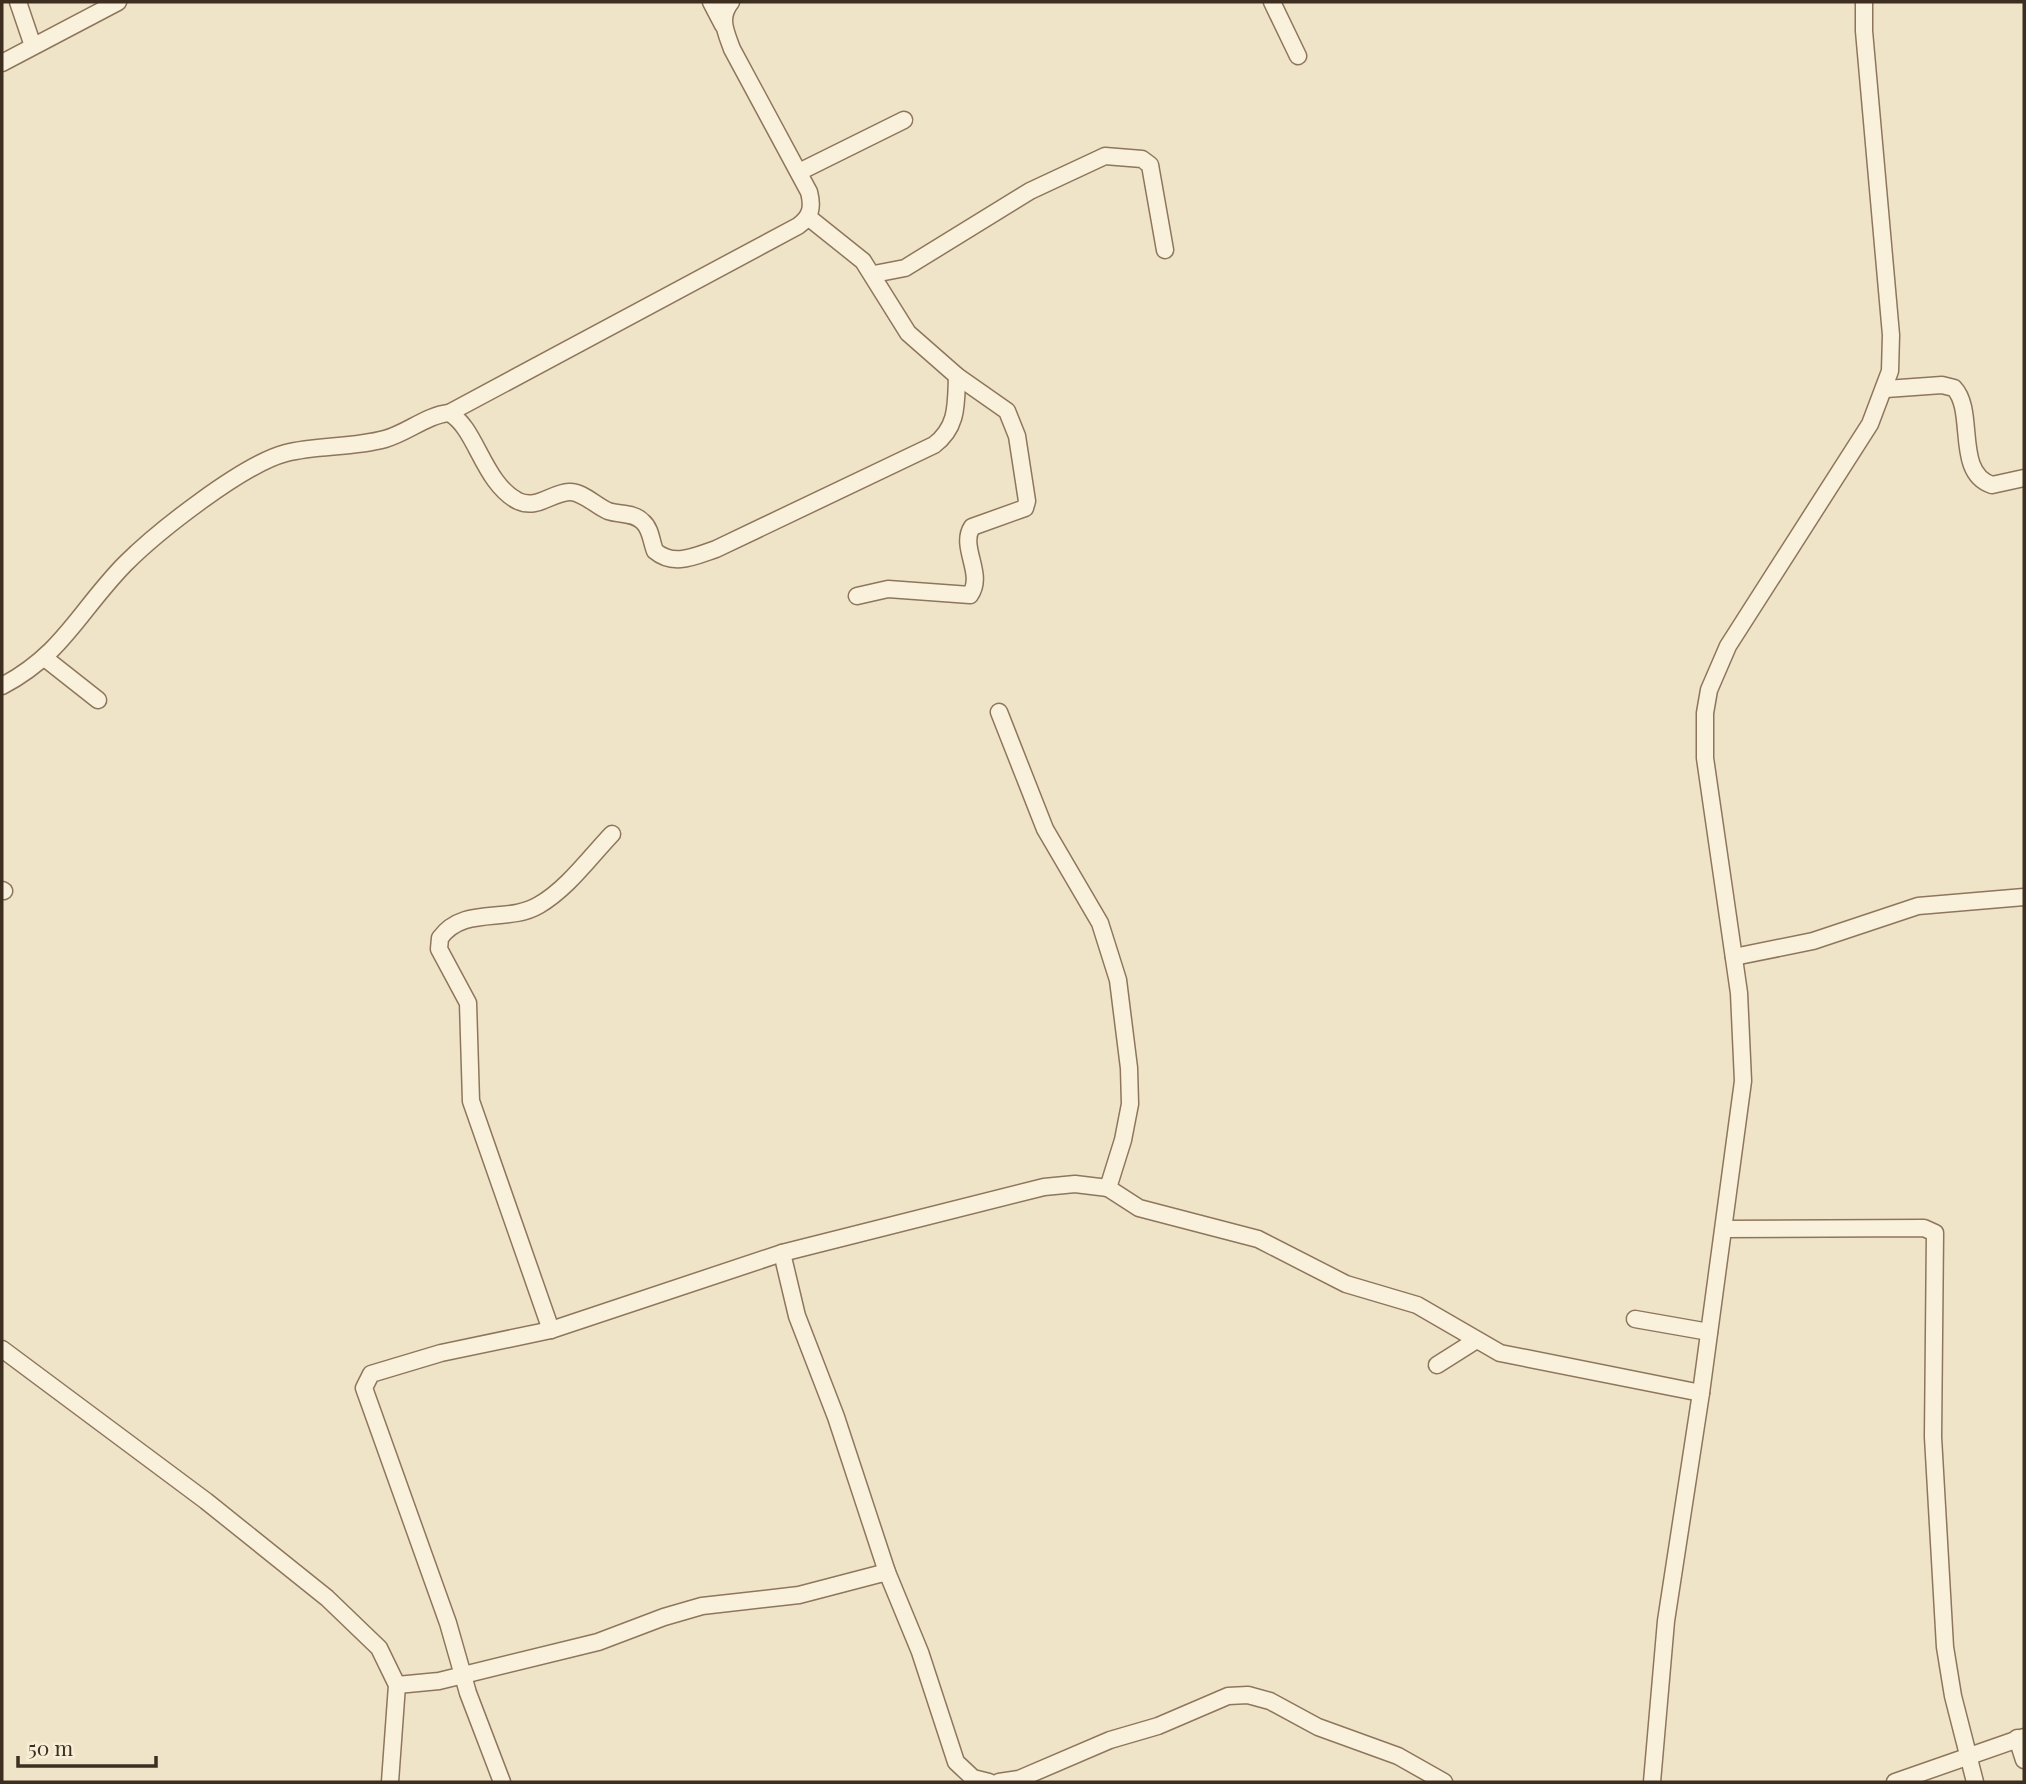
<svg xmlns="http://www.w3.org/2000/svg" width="2026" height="1784" font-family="'Playfair Display',serif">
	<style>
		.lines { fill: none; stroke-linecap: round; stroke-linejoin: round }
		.minor-casing { stroke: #8d765c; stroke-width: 19 }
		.minor { stroke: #faf1dc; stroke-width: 16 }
	</style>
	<rect width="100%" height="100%" fill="#f0e4c8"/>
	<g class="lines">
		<g class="minor-casing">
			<g id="minor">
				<path d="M18,2l15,44"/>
				<path d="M711,2l12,23"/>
				<path d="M1272,2l26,54"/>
				<path d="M2,63l116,-61"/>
				<path d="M799,172l105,-52"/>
				<path d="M808,217l55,44 45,72 49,43 50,35 10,25 10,65 -2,7 -53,19c-13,20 13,47 -2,68l-82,-6 -31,7"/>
				<path d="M874,274l31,-6 125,-77 75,-35 37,3 8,6 15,85"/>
				<path d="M1886,389l56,-4 12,3c22,23 0,85 38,97l32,-7"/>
				<path d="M449,413l349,-187c13,-9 15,-19 11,-34l-77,-143c-6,-17 -14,-31 -1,-47"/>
				<path d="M46,659l52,41"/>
				<path d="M2,686c61,-32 77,-75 123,-122 32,-32 118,-100 161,-111 32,-8 66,-5 99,-14 22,-6 42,-24 64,-26 27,14 34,70 69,88 19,9 33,-8 51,-9 13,-1 27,14 39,19 11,4 26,1 35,11 8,7 8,19 12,29 19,16 40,5 61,-2l218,-104c24,-18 22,-41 23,-69"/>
				<path d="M999,712l46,117 55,94 18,57 11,88 1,36 -7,36 -15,48 31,20 119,31 88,45 71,21 83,48 201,40"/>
				<path d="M2,890l2,1"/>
				<path d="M1734,957l79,-16 105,-35 106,-9"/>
				<path d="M1724,1229l200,-1 11,5 -2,204 12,210 8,49 22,86"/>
				<path d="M782,1253l15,63 39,101 51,155"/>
				<path d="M1635,1319l74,13"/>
				<path d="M551,1330l-80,-229 -3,-98 -29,-54 1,-11c24,-33 67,-14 99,-33 28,-16 51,-48 73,-71"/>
				<path d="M2,1349l204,152 121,97 52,50 18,37 -7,97"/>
				<path d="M1437,1365l38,-24"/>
				<path d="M397,1685l42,-4 159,-39 66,-25 38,-11 97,-11 88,-23 33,80 36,110 17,16 16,4"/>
				<path d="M2017,1738l7,22"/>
				<path d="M502,1782l-34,-89 -20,-70 -84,-235 7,-14 70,-21 110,-23 231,-77 262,-66 31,-3 33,4"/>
				<path d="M999,1782l20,-3 91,-39 48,-14 70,-30 20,-1 22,6 48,26 80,29 46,26"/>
				<path d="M1652,1782l14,-161 35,-228 42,-312 -4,-88 -34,-235v-45l4,-23 19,-44 142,-222 20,-53 1,-36 -27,-304v-29"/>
				<path d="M1895,1782l129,-45"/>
			</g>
		</g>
		<use href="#minor" class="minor"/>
	</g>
	<rect width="2026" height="1784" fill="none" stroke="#3d2e20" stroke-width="7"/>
	<path d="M18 1756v10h138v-10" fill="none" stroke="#3d2e20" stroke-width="3.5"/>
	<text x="28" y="1756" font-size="21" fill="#3d2e20" stroke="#f7eed8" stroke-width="5" paint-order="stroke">50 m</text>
</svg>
